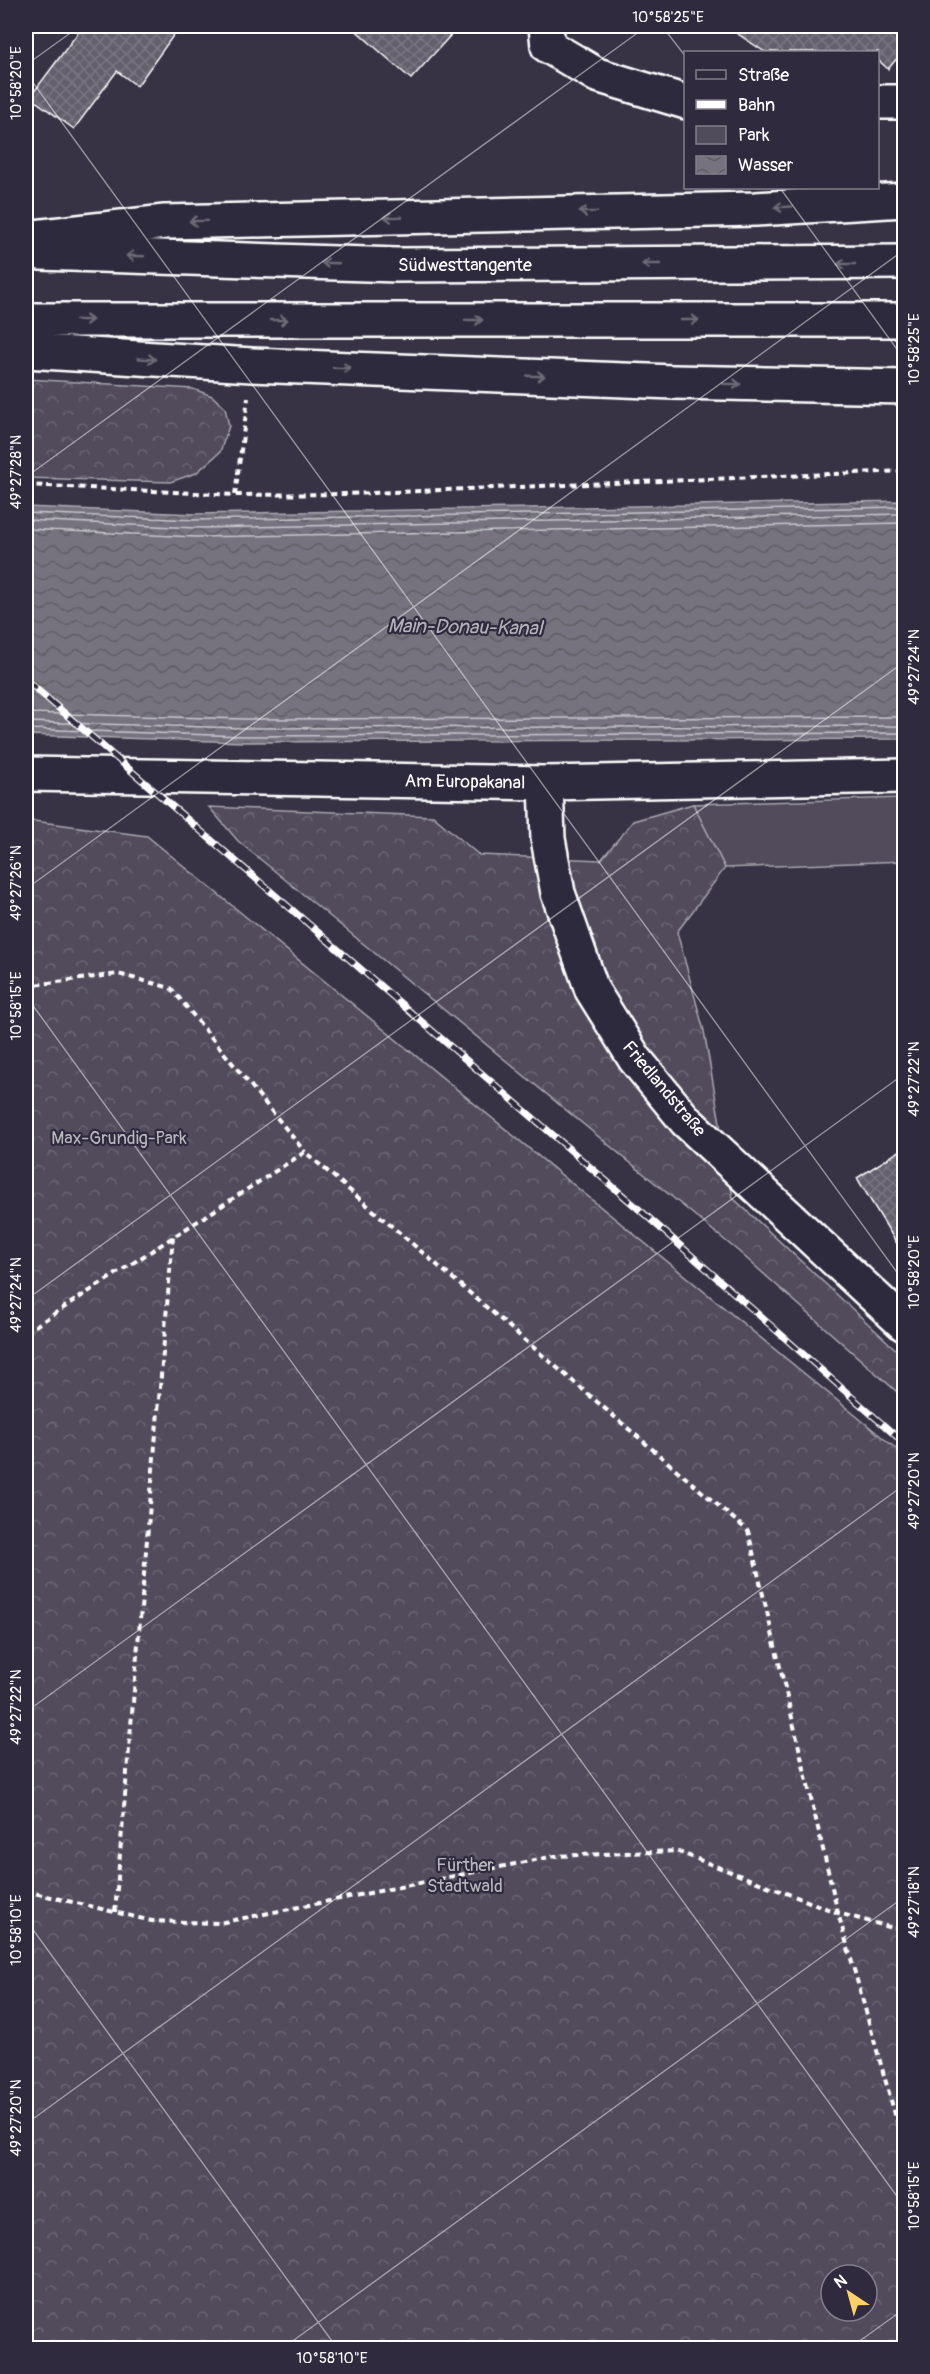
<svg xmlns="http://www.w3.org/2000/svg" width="930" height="2374" font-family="Pangolin,sans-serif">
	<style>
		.green { fill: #514c5c; stroke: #a8a6ae; stroke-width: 1.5 }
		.forest { fill: url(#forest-crowns); stroke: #a8a6ae; stroke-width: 1.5; fill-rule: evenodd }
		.water { fill: url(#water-waves); stroke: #adabb2; stroke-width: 1.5 }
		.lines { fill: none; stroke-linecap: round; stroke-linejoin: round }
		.shore { stroke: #c8c7cc; stroke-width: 1.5 }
		.building { fill: url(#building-cross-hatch); stroke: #fff; stroke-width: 1.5 }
		.street-casing { stroke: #fff; stroke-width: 38 }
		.secondary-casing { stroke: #fff; stroke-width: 38 }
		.highway-casing { stroke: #fff; stroke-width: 38 }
		.path { stroke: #fff; stroke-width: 4; stroke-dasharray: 6 4.5; stroke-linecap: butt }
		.street { stroke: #2f2a3d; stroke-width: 33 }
		.secondary { stroke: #2f2a3d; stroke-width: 33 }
		.highway { stroke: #2f2a3d; stroke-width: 33 }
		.rail-casing { stroke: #fff; stroke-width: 7 }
		.rail { stroke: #2f2a3d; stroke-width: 4.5; stroke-dasharray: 14; stroke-linecap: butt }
		.oneway { stroke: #6d6a77 }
		.ticks { fill: none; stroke: #fff; stroke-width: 1.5; stroke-opacity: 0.45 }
		.labels { text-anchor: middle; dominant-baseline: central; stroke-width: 4.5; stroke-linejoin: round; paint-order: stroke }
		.street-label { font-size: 18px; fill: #fff; stroke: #2f2a3d }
		.park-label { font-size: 18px; fill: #b9b7be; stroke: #2f2a3d }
		.water-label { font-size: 20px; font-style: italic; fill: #b4b2b9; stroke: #2f2a3d }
		.neatline { fill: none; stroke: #fff; stroke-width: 2 }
		.ticks-label { font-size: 15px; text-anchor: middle; fill: #fff }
	</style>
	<defs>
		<pattern id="forest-crowns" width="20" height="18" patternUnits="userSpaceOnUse" patternTransform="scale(1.5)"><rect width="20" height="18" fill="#514c5c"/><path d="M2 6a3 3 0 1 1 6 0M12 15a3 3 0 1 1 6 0" fill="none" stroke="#6b6774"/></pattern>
		<pattern id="water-waves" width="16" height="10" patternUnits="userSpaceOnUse" patternTransform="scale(1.5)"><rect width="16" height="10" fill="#76737f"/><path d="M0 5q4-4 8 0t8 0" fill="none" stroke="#5f5e63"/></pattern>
		<pattern id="building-cross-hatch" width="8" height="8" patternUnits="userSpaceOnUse" patternTransform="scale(1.5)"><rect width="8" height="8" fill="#635f6d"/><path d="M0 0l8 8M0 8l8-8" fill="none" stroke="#7a7783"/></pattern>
	</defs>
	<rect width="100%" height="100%" fill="#373345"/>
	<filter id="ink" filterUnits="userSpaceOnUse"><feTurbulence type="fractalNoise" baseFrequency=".0167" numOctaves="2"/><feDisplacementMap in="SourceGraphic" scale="12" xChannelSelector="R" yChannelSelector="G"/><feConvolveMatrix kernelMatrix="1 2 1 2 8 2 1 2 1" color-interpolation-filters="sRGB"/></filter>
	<g filter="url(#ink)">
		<path class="green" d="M904,798v63l-179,7 -32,-64z"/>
		<g class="forest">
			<path d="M26,379l167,10 19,7 13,12 4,18 -9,26 -24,21 -26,9 -144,-4z"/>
			<path d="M693,804l32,64 -48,64 27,99 29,167 171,159v41l-166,-147 -500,-410 -29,-34 224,9 46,39 122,5 32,-39z"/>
			<path d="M26,820l121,16 757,619v16l-2,3 2,2v872h-878zM831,2275h36v36h-36z"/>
		</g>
		<path class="water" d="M904,501v238l-661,3 -217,-7v-228l169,7z"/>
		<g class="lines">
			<g class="shore">
				<path d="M26,513l169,7 709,-13"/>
				<path d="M26,520l170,8 708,-14"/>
				<path d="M26,529l170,8 708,-14"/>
				<path d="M26,713l218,6 660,-2"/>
				<path d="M26,722l218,6 660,-2"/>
				<path d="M26,729l218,7 660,-3"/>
			</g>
		</g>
		<g class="building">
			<path d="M83,26h97l-43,60 -20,-15 -43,58 -44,-32z"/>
			<path d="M351,26h108l-48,53z"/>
			<path d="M726,26h178v24l-16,19 -10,-9v-8h-113z"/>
			<path d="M904,1148v107l-47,-77z"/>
		</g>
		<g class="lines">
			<g class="street-casing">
				<g id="street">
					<path d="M546,26l2,20 49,29 89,27"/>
					<path d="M878,102h26"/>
				</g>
			</g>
			<g class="secondary-casing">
				<g id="secondary">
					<path d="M26,774l520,9 358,-7"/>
					<path d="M546,783l2,56 10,54 34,97 43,69 51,62 218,203"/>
				</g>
			</g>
			<g class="highway-casing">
				<g id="highway">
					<path d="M26,238l139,-16 591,-13 148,-9"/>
					<path d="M40,253l357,12 507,-3"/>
					<path d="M26,320h878"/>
					<path d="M26,351l226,14 421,17 231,5"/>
				</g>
			</g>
			<g class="path">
				<path d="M26,485l209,10 112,-1 557,-23"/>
				<path d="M235,495l13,-97"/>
				<path d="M26,986l92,-12 53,14 134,164"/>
				<path d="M26,1332l279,-180 443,379 90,382 66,233"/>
				<path d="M26,1891l126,30 67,2 336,-67 121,-5 162,62 66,18"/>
				<path d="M115,1912l58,-676"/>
			</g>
			<use href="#street" class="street"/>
			<use href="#secondary" class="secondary"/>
			<use href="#highway" class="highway"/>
			<g class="rail-casing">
				<path id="rail" d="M26,680l615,531 263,232"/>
			</g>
			<use href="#rail" class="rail"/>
		</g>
		<defs><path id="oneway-shaft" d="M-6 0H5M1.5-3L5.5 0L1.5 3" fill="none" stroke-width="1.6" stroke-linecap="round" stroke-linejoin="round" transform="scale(1.5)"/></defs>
		<g class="oneway">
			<use href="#oneway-shaft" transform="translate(783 207) rotate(177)"/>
			<use href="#oneway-shaft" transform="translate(588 212) rotate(179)"/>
			<use href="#oneway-shaft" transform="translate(393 217) rotate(179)"/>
			<use href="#oneway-shaft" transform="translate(198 221) rotate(179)"/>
			<use href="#oneway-shaft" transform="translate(135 256) rotate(-178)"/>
			<use href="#oneway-shaft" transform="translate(330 263) rotate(-178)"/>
			<use href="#oneway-shaft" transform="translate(651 264) rotate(180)"/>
			<use href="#oneway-shaft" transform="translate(846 264) rotate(180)"/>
			<use href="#oneway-shaft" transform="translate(84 320)"/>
			<use href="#oneway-shaft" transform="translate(279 320)"/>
			<use href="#oneway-shaft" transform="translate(474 320)"/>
			<use href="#oneway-shaft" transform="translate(690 320)"/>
			<use href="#oneway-shaft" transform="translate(147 359) rotate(3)"/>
			<use href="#oneway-shaft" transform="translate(342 368) rotate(2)"/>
			<use href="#oneway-shaft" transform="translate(536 376) rotate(2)"/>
			<use href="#oneway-shaft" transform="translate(732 384) rotate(2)"/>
		</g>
	</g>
	<path class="ticks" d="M662,26l24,31M26,65l54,-39M26,73l878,1209M780,188l124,171M26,477l621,-451M26,889l878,-639M26,996l878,1210M26,1300l878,-638M26,1712l878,-638M26,1920l311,428M26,2124l878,-639M283,2348l621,-451M850,2348l54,-39"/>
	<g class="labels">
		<g class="street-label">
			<text x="465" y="265">Südwesttangente</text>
			<text transform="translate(465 782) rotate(1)">Am Europakanal</text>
			<text transform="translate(664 1089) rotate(50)">Friedlandstraße</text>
		</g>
		<g class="park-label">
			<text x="119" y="1138">Max-Grundig-Park</text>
			<text x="465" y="1865">Fürther<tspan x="465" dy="21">Stadtwald</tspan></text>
		</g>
		<g class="water-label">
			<text transform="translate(465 627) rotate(1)">Main-Donau-Kanal</text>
		</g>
	</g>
	<rect width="930" height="2374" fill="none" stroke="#2f2a3d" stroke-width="66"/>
	<rect x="684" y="51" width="195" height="138" fill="#2f2a3d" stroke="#827f8b" stroke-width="1.5"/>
	<rect x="696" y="70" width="30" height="9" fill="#2f2a3d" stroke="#827f8b" stroke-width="1.5"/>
	<text x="738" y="81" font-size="18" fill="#ffffff">Straße</text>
	<rect x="696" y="100" width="30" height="9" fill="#ffffff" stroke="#827f8b" stroke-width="1.5"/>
	<text x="738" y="111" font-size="18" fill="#ffffff">Bahn</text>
	<rect x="696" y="126" width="30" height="18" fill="#514c5c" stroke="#827f8b" stroke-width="1.5"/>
	<text x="738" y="141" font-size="18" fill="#ffffff">Park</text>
	<rect x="696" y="156" width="30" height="18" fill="url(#water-waves)" stroke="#827f8b" stroke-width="1.5"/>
	<text x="738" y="171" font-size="18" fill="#ffffff">Wasser</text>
	<g transform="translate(849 2293) rotate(324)"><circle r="28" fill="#2f2a3d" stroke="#827f8b" stroke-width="1.5"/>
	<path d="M0-4.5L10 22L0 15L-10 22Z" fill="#ffd166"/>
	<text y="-9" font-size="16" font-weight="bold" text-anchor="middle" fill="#ffffff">N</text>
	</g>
	<rect x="33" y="33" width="864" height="2308" class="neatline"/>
	<g class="ticks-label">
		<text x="668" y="22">10°58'25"E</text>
		<text transform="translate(16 83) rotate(-90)" y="5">10°58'20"E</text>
		<text transform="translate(914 349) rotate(-90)" y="5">10°58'25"E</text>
		<text transform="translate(16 472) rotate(-90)" y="5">49°27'28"N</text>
		<text transform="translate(914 667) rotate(-90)" y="5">49°27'24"N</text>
		<text transform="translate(16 883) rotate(-90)" y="5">49°27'26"N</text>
		<text transform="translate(16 1006) rotate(-90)" y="5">10°58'15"E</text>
		<text transform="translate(914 1079) rotate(-90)" y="5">49°27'22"N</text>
		<text transform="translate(914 1272) rotate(-90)" y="5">10°58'20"E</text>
		<text transform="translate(16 1295) rotate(-90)" y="5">49°27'24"N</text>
		<text transform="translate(914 1491) rotate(-90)" y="5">49°27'20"N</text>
		<text transform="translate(16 1707) rotate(-90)" y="5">49°27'22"N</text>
		<text transform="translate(914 1902) rotate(-90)" y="5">49°27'18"N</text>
		<text transform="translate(16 1930) rotate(-90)" y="5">10°58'10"E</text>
		<text transform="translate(16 2118) rotate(-90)" y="5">49°27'20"N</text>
		<text transform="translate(914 2196) rotate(-90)" y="5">10°58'15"E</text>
		<text x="332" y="2363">10°58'10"E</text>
	</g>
</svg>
